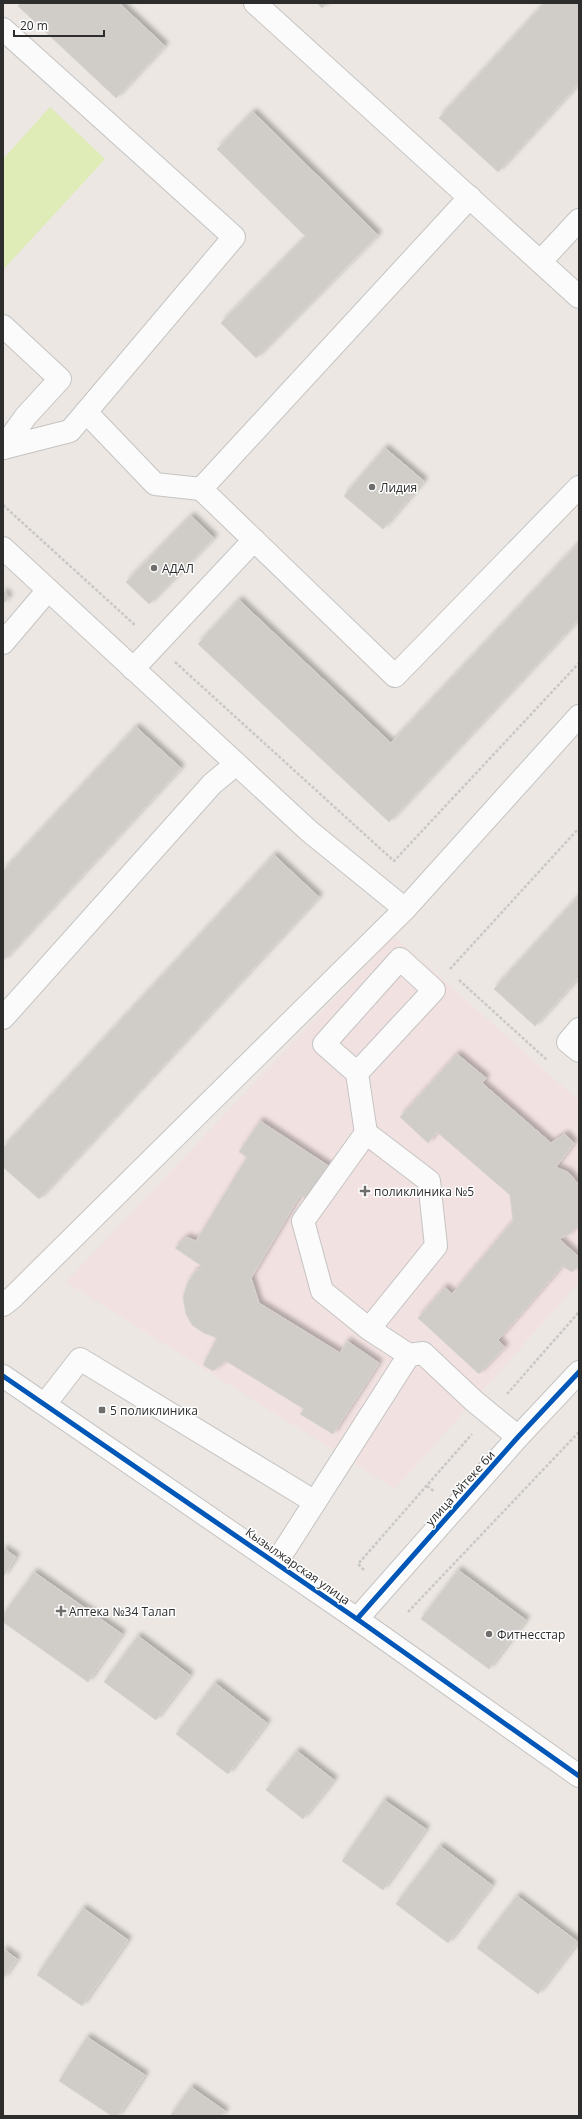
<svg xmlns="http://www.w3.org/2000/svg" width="582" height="2119" font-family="'Open Sans',sans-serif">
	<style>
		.medical { fill: #f2e1e1 }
		.pitch { fill: #dfecb7 }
		.building { fill: #d0cdc9; stroke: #d7d3ce; filter: url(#shadow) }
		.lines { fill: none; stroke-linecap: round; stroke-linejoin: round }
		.minor-casing { stroke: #c5c4c3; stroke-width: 24 }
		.path { stroke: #c8c8c8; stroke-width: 2.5; stroke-dasharray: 3 2; stroke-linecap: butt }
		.minor { stroke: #fcfbfb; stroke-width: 22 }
		.cycleway-casing { stroke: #fff; stroke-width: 8 }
		.cycleway { stroke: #0057b8; stroke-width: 5 }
		.poi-dot { fill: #706e6c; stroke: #fff; stroke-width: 1.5 }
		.labels { text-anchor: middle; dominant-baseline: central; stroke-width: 3; stroke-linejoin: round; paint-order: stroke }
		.poi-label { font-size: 12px; fill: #2d2d2d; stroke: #fff; text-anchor: start }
		.street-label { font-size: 12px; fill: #2d2d2d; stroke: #fff }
	</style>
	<defs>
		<filter id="shadow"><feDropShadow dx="3.5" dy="-3.5" stdDeviation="2" flood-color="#0004"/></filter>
	</defs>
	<rect width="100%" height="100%" fill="#ece7e2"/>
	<path class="medical" d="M394,936l185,165v181l-184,207 -329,-207z"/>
	<path class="pitch" d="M50,107l55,52 -102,111v-111z"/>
	<g class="building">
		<path d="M21,3h98l46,43 -49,52 -98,-92z"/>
		<path d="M317,3h10l-5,5z"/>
		<path d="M545,3h34v80l-81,89 -59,-54z"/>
		<path d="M253,112l125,123 -122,123 -35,-35 85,-86 -89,-88z"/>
		<path d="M385,448l39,33 -41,48 -39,-33z"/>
		<path d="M191,516l23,22 -65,66 -23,-22z"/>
		<path d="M579,543v76l-190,203 -191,-178 41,-44 152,143z"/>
		<path d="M3,591l6,6 -6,7z"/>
		<path d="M136,727l45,41 -178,193v-90z"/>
		<path d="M274,855l45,42 -280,302 -36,-32v-19z"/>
		<path d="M579,896v81l-44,49 -41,-37z"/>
		<path d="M457,1054l29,24 -4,5 69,60 14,-9 9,9 -18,24 13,6 10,12v37l-2,5 -9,8 -9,4 20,18v9l-7,6 -10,-6 -64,74 7,7 -26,27 -61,-56 27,-31 7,7 61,-73 -3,-26 -73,-63 -9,11 -28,-26z"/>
		<path d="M260,1121l70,46 -22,34 -8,-6 -49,83 8,25 81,50 7,-12 32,22 -46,71 -33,-20 4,-5 -78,-48 -13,10 -10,-6 14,-27 -13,-5 -12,-8 -6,-11 -3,-17 5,-15 7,-10 8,-5 -28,-19 11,-11 10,4 51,-84 -8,-5z"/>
		<path d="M3,1548l13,9 -13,20z"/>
		<path d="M458,1570l68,50 -37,49 -68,-50z"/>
		<path d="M34,1572l88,62 -34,48 -85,-60v-7z"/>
		<path d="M138,1636l52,39 -34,45 -52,-38z"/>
		<path d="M215,1683l52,40 -39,51 -52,-40z"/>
		<path d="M297,1751l37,29 -31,39 -37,-29z"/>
		<path d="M384,1800l42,29 -43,61 -41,-29z"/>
		<path d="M440,1846l52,39 -44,58 -52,-39z"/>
		<path d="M517,1896l61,46 -40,52 -61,-46z"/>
		<path d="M83,1908l45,32 -46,66 -45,-31z"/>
		<path d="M3,1949l14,10 -14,20z"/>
		<path d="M87,2037l58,38 -27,41h-6l-53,-35z"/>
		<path d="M191,2087l34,24 -3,5h-52z"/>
	</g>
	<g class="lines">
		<g class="minor-casing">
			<g id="minor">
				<path d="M255,3l324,294"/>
				<path d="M3,29l231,208 -164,194 -67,17"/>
				<path d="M541,261l38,-41"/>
				<path d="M3,326l57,53 -34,37 -23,32"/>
				<path d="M86,412l69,72 46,5 269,-292"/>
				<path d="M201,489l194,187 184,-189"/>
				<path d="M3,548l306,283 96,78"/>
				<path d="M3,643l45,-53"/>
				<path d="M133,669l121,-129"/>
				<path d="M3,1018l209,-234 24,-20"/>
				<path d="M579,1029l-11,13 11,9"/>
				<path d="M366,1133l-63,88 19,70 47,38"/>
				<path d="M3,1305l9,-7 393,-389 174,-193"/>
				<path d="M409,1355l14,-2 51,48 44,36"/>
				<path d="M3,1376l354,243 222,157"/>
				<path d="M45,1404l35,-45 235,143"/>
				<path d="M276,1563l133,-208 -40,-26 67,-83 -7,-65 -63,-48 -9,-60 77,-83 -34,-31 -76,85 33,29"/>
				<path d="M357,1619l161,-182 61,-65"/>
			</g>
		</g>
		<g class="path">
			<path d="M3,505l133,121"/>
			<path d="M175,662l219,199 185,-198"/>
			<path d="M450,969l129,-141"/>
			<path d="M459,980l88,80"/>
			<path d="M507,1394l72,-82"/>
			<path d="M427,1486l8,6"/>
			<path d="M364,1570l-6,-6 114,-130"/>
			<path d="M408,1612l171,-180"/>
		</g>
		<use href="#minor" class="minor"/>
		<g class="cycleway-casing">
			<g id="cycleway">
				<path d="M3,1376l354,243 222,157"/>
				<path d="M357,1619l161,-182 61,-65"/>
			</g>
		</g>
		<use href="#cycleway" class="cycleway"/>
	</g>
	<g class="poi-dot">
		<circle cx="372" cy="487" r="4"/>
		<circle cx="154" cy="568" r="4"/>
		<path d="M363 1185h4v4h4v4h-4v4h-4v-4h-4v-4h4z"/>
		<rect x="98" y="1406" width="8" height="8" rx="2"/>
		<path d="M59 1605h4v4h4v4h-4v4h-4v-4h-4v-4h4z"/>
		<circle cx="489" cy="1634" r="4"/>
	</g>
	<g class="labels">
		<g class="poi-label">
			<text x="380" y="487">Лидия</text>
			<text x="162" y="568">АДАЛ</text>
			<text x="374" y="1191">поликлиника №5</text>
			<text x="110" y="1410">5 поликлиника</text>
			<text x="69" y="1611">Аптека №34 Талап</text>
			<text x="497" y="1634">Фитнесстар</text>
		</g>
		<g class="street-label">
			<text transform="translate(460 1488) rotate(-48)">улица Айтеке би</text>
			<text transform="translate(298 1566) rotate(35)">Кызылжарская улица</text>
		</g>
	</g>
	<rect width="582" height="2119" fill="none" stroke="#2d2d2d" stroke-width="8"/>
	<path d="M14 30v6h90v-6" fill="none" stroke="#2d2d2d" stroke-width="2"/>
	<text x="20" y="30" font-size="12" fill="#2d2d2d" stroke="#ffffff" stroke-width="3" paint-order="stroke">20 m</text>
</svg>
